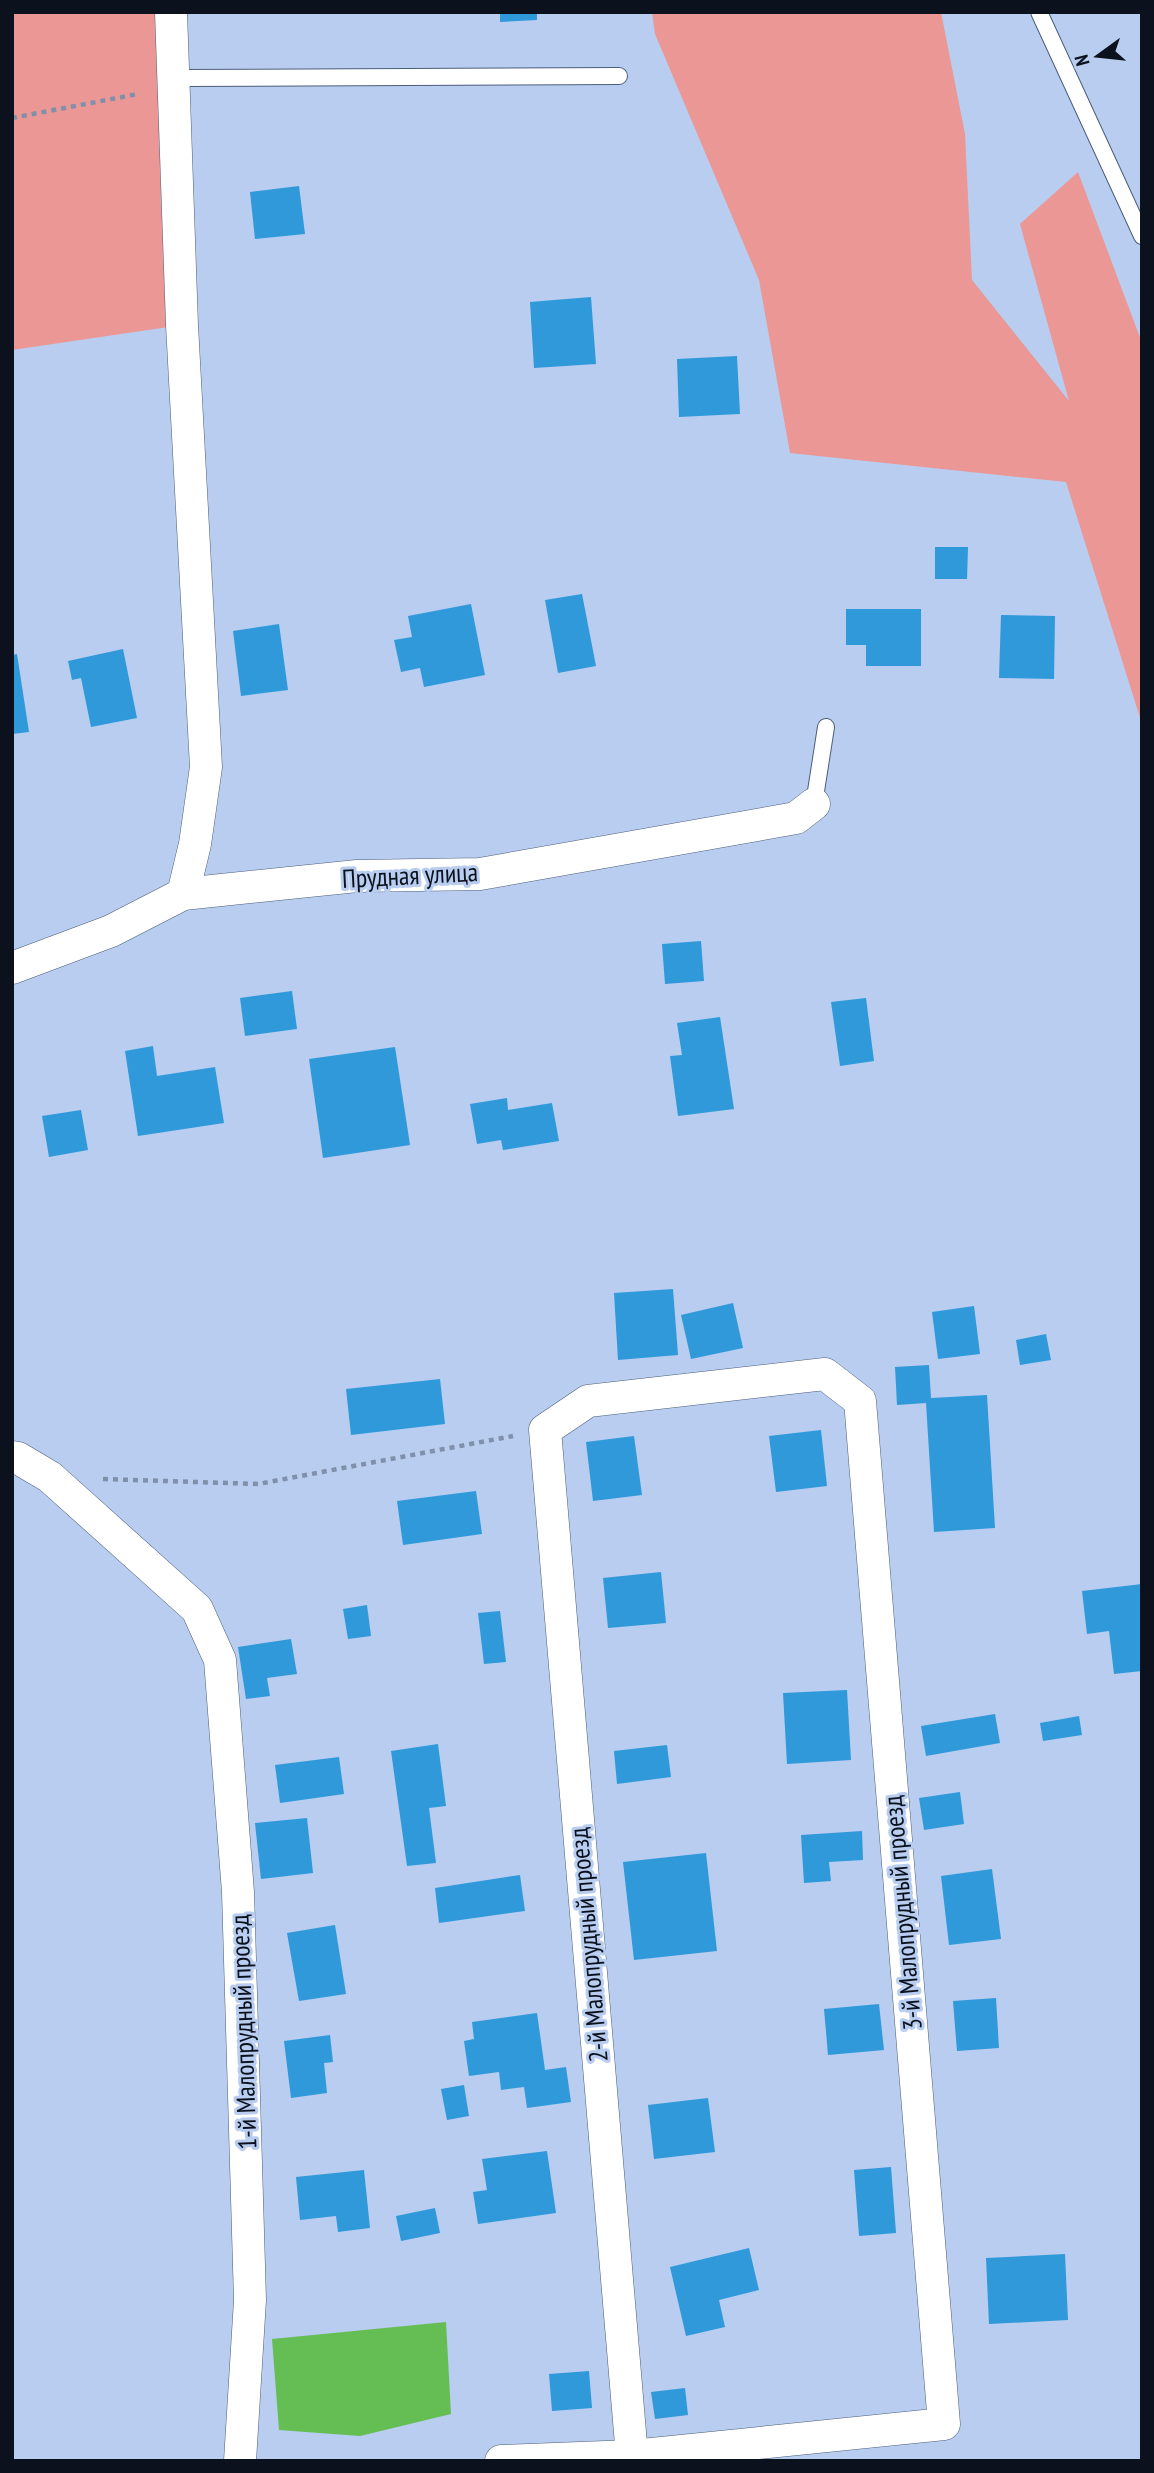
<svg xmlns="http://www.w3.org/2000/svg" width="1154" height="2473" font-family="'PT Sans Narrow',sans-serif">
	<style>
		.green { fill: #eb9796 }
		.water { fill: #64be54 }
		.building { fill: #2f99da }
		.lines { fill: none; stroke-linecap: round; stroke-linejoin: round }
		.service-casing { stroke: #4b5d7b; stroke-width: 18 }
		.minor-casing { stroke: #4b5d7b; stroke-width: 33 }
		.path { stroke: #8090ab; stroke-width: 4.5; stroke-dasharray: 5 5; stroke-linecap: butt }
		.service { stroke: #fff; stroke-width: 16 }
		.minor { stroke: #fff; stroke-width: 32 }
		.labels { text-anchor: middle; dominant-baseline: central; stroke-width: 6; stroke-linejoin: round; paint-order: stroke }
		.street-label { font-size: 26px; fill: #0b121e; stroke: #b8cdef }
	</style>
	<rect width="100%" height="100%" fill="#b8cdef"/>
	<g class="green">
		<path d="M12,12h159l11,313 -170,25z"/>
		<path d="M652,12h289l24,122 7,146 97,121 -49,-177 58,-52 64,171v381l-76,-242 -276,-29 -31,-173 -104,-246z"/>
	</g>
	<path class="water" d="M446,2322l5,92 -91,22 -81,-6 -7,-91z"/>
	<g class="building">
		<path d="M500,12h37v8l-37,2z"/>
		<path d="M299,186l6,48 -50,5 -5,-47z"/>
		<path d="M591,297l5,67 -62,4 -4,-66z"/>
		<path d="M737,356l3,58 -61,3 -2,-58z"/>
		<path d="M935,547h33l-1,32h-32z"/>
		<path d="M582,594l14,72 -38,7 -13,-73z"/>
		<path d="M471,604l14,71 -61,12 -4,-19 -19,4 -7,-32 18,-3 -4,-21z"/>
		<path d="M846,609h75v57h-55v-21h-20z"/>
		<path d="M1001,615l54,1 -1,63 -55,-1z"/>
		<path d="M279,624l9,66 -47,6 -8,-65z"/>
		<path d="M123,649l14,69 -46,9 -10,-49 -9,2 -4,-19z"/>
		<path d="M17,654l12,78 -17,2v-79z"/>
		<path d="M701,941l3,40 -39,3 -3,-40z"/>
		<path d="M292,991l5,38 -52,7 -5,-38z"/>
		<path d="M866,998l8,63 -34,5 -9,-64z"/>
		<path d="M720,1017l14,92 -56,7 -8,-60 12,-1 -5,-32z"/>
		<path d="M153,1046l4,30 58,-9 9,56 -86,13 -13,-85z"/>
		<path d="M395,1047l15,98 -87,13 -14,-99z"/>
		<path d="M507,1098l1,12 44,-7 7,38 -56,9 -2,-10 -24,4 -7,-40z"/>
		<path d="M81,1110l7,40 -39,7 -7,-41z"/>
		<path d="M673,1289l5,66 -60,5 -4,-67z"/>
		<path d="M733,1303l10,45 -52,11 -10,-44z"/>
		<path d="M974,1306l6,48 -42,5 -6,-47z"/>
		<path d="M1046,1334l5,26 -31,5 -4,-25z"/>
		<path d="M929,1365l2,33 56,-3 8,133 -61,4 -8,-129 -29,2 -2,-38z"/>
		<path d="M440,1379l5,45 -94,11 -5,-46z"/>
		<path d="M821,1430l6,56 -51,6 -7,-56z"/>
		<path d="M634,1436l8,59 -49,6 -7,-59z"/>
		<path d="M476,1491l6,43 -79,11 -6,-44z"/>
		<path d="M661,1572l5,51 -58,5 -5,-50z"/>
		<path d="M1142,1584v87l-28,3 -5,-43 -22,3 -5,-43z"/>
		<path d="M367,1605l4,31 -23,3 -5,-30z"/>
		<path d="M500,1611l6,51 -22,2 -6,-51z"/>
		<path d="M291,1639l6,35 -30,4 3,18 -24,3 -8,-52z"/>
		<path d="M847,1690l4,70 -64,4 -4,-71z"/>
		<path d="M995,1714l5,29 -74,13 -5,-30z"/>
		<path d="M1079,1716l3,19 -39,6 -3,-18z"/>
		<path d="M438,1744l8,62 -17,2 7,55 -29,3 -16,-115z"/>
		<path d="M667,1745l4,32 -54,7 -3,-33z"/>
		<path d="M339,1757l5,37 -64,9 -5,-38z"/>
		<path d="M960,1792l4,32 -40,6 -5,-32z"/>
		<path d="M307,1818l6,55 -52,6 -6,-56z"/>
		<path d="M862,1831l1,29 -34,2 2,19 -27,2 -3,-48z"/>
		<path d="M706,1853l11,98 -83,9 -11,-98z"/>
		<path d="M992,1869l9,70 -52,6 -8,-69z"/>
		<path d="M520,1875l5,36 -86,12 -4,-35z"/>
		<path d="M335,1925l11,69 -47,7 -12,-68z"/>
		<path d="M996,1998l3,50 -42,3 -4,-50z"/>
		<path d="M879,2004l5,46 -56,5 -4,-46z"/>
		<path d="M537,2013l8,57 21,-3 5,35 -44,6 -3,-21 -23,3 -2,-18 -30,4 -5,-35 10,-2 -2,-17z"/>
		<path d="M330,2035l3,27 -9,1 3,30 -36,5 -7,-57z"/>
		<path d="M464,2085l5,31 -22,4 -6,-31z"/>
		<path d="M708,2098l7,54 -61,7 -6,-54z"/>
		<path d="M547,2151l9,62 -78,11 -5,-32 14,-2 -5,-31z"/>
		<path d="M891,2167l5,66 -37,3 -5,-66z"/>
		<path d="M364,2170l6,58 -32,4 -2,-16 -36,4 -4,-43z"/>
		<path d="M435,2208l5,25 -39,8 -5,-25z"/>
		<path d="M749,2248l10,42 -40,10 6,27 -39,9 -16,-69z"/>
		<path d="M1065,2254l3,66 -79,4 -3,-66z"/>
		<path d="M589,2371l3,37 -40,3 -3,-37z"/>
		<path d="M685,2388l3,27 -33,4 -4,-27z"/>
	</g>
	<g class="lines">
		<g class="service-casing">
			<g id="service">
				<path d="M1039,12l103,224"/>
				<path d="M174,78l445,-2"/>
				<path d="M814,804l12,-77"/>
			</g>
		</g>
		<g class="minor-casing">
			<g id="minor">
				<path d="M171,12l11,313 24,442 -11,77 -12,50"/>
				<path d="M12,968l99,-37 72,-37 174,-18 123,-2 316,-56 18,-14"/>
				<path d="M12,1457l6,1 32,19 147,132 23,51 18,232 12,408 -10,161"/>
				<path d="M501,2461l131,-5 312,-32 -84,-1023 -35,-27 -237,27 -43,29 87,1026v5"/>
			</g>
		</g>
		<g class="path">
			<path d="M12,118l126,-24"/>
			<path d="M103,1479l155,5 255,-48"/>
		</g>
		<use href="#service" class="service"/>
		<use href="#minor" class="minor"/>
	</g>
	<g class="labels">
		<g class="street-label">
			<text transform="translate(410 875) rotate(-3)">Прудная улица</text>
			<text transform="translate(902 1913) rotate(-95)">3-й Малопрудный проезд</text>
			<text transform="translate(588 1945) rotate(-95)">2-й Малопрудный проезд</text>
			<text transform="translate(243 2032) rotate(-92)">1-й Малопрудный проезд</text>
		</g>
	</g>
	<rect width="1154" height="2473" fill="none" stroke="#0b121e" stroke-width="28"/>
	<g transform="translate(1098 56) rotate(255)" stroke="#b8cdef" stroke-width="5" paint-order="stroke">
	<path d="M0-5L12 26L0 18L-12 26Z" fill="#0b121e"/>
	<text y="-10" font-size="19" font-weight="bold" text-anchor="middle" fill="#0b121e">N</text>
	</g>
</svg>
